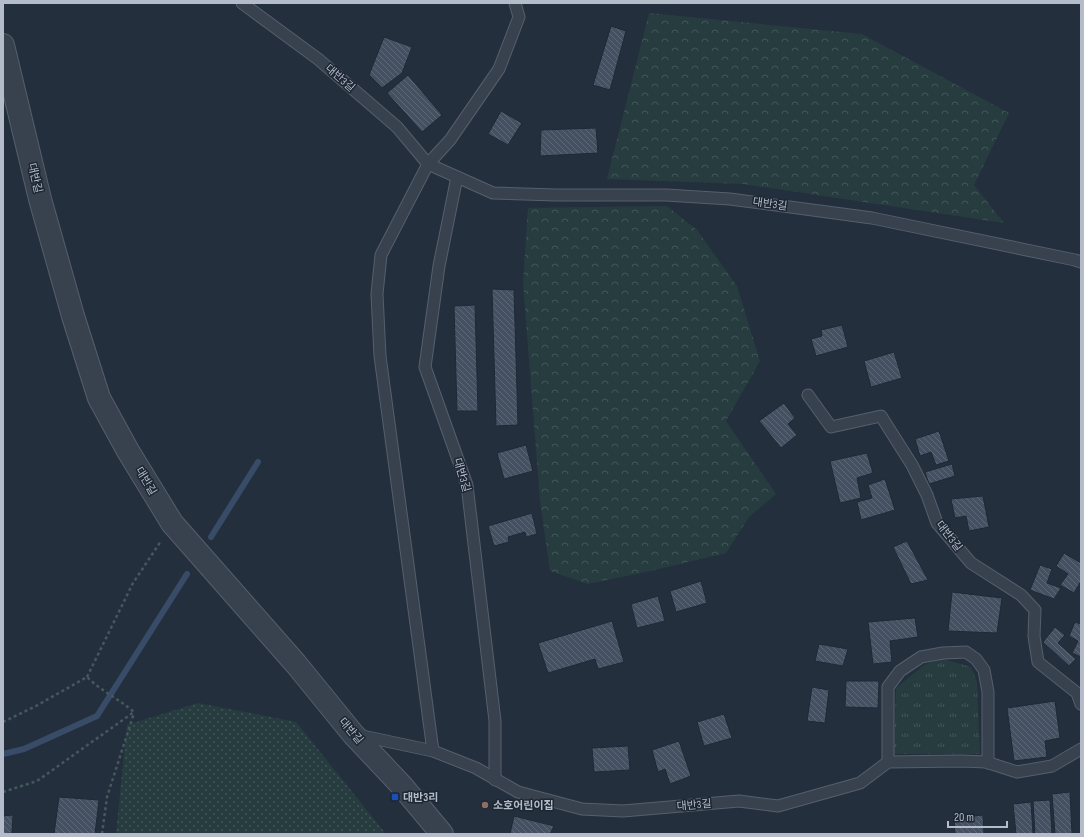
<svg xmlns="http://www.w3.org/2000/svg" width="1084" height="837" font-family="'Sofia Sans Condensed','Noto Sans KR',sans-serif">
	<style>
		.grass { fill: url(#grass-dots) }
		.forest { fill: url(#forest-crowns) }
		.park { fill: url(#park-tufts) }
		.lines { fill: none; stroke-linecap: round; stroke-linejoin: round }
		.stream { stroke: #394c67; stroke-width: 6 }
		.building { fill: url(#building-back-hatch); stroke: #1f2835 }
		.service-casing { stroke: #565f6c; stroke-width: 13 }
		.tertiary-casing { stroke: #565f6c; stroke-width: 24 }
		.path { stroke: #44595c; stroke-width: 2.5; stroke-dasharray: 3 3; stroke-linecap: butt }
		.service { stroke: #38414e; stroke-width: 11 }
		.tertiary { stroke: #38414e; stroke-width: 22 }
		.transit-dot { fill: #1a4fb4; stroke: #1d2633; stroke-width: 1.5 }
		.education-dot { fill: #8d6e63; stroke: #1d2633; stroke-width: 1.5 }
		.labels { text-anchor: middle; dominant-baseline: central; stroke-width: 3; stroke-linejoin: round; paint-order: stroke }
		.street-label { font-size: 11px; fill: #b4bcc9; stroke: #1d2633 }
		.poi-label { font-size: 11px; font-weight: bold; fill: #b4bcc9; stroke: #1d2633; text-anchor: start }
	</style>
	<defs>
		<pattern id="grass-dots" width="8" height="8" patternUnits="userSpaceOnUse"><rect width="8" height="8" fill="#263c3f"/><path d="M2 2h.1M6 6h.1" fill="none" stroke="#435659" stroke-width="1.8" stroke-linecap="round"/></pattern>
		<pattern id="forest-crowns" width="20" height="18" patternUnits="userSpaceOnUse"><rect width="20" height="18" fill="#263c3f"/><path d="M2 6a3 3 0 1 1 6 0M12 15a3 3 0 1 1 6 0" fill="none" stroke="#435659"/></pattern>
		<pattern id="park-tufts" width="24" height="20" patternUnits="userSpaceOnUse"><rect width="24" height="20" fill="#263c3f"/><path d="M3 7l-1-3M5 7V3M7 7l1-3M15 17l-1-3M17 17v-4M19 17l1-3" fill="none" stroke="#435659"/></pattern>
		<pattern id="building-back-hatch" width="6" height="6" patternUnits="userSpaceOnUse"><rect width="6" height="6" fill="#455162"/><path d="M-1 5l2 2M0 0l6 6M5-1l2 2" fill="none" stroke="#5d6877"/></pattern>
	</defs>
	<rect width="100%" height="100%" fill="#242f3e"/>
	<path class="grass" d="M198,703l98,19 90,112h-270l11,-109z"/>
	<g class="forest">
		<path d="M649,13l213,21 147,79 -35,72 30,38 -261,-39 -136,-5z"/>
		<path d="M667,206l30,24 40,56 23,75 -34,60 50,73 -27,23 -23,36 -71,17 -67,14 -38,-13 -10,-70 -17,-218 5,-75z"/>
	</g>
	<path class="park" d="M943,659l28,8 6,15 3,72h-86l2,-66 28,-23z"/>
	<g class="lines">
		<g class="stream">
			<path d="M211,537l47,-75"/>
			<path d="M3,754l21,-5 73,-33 90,-142"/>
		</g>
	</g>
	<g class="building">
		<path d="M611,26l15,5 -16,59 -17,-5z"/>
		<path d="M384,37l28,10 -10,26 -20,15 -13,-13z"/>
		<path d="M408,75l34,40 -20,17 -35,-39z"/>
		<path d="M501,111l21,12 -14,22 -20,-11z"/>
		<path d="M596,128l2,25 -58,3 1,-26z"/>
		<path d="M492,289l22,1 4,135 -22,1z"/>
		<path d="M475,305l3,106h-21l-3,-105z"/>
		<path d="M842,325l6,22 -32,9 -5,-17 11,-3 -1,-6z"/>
		<path d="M894,352l8,26 -31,9 -7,-26z"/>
		<path d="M784,403l11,15 -7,6 9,11 -16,13 -22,-27z"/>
		<path d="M939,431l10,30 -13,4 -5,-13 -11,4 -5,-17z"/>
		<path d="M526,445l7,26 -29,8 -7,-26z"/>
		<path d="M867,453l6,20 -16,5 4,20 -21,5 -10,-42z"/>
		<path d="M952,464l3,12 -26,8 -4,-12z"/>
		<path d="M885,479l10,31 -34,10 -4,-18 15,-4 -4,-13z"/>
		<path d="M983,496l6,31 -20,4 -3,-15 -11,2 -4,-19z"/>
		<path d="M532,513l5,21 -11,3 -1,-5 -17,5 1,5 -15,4 -6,-20z"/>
		<path d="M907,541l21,39 -17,4 -18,-37z"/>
		<path d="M1064,553l17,10v18l-7,12 -14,-8 8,-11 -12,-8z"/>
		<path d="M1040,565l12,4 -5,14 14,5 -7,11 -24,-9z"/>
		<path d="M701,581l6,22 -31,9 -6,-21z"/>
		<path d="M952,592l50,6 -5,35 -49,-2z"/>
		<path d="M658,596l7,25 -28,7 -6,-24z"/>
		<path d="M915,618l3,19 -28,4 2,21 -19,2 -5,-42z"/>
		<path d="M612,621l12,41 -26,7 -3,-10 -47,14 -10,-30z"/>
		<path d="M1075,622l6,2v33l-9,-4 6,-12 -9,-5z"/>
		<path d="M1055,627l10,8 -7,8 18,16 -7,7 -26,-24z"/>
		<path d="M819,644l29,5 -5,17 -28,-5z"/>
		<path d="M846,681h33l-1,27 -33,-1z"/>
		<path d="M812,687l17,3 -4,33 -18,-2z"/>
		<path d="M1055,701l5,37 -15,3 2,16 -33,4 -7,-53z"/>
		<path d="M724,714l8,24 -28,8 -7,-24z"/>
		<path d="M679,741l12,35 -21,8 -5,-15 -7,3 -6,-22z"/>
		<path d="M628,746l2,24 -36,2 -2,-24z"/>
		<path d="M1070,792l2,42h-17l-3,-40z"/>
		<path d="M59,797l40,3 -4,34h-41z"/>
		<path d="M1050,800l2,34h-17l-2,-33z"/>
		<path d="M1031,802l2,32h-17l-3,-30z"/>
		<path d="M13,815l-1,18 -9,1v-18z"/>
		<path d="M983,815l1,19h-29l-1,-16z"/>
		<path d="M514,816l40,10 -4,8h-40z"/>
	</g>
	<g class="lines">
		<g class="service-casing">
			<g id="service">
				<path d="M242,3l76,56 79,68 31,37 65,29 63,2h110l64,4 142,19 203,42 6,2"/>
				<path d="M457,177l-18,89 -14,101 42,118 28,236v59"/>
				<path d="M808,395l23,32 50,-11 31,49 15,30 10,28 34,40 50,32 14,15 -1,26 4,26 39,31 4,11"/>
				<path d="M358,735l75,16 -53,-395 -3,-62 4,-39 47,-91 22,-24 49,-71 20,-52 -4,-14"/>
				<path d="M433,751l43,17 42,24 64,17 41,2 116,-10 39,5 82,-23 28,-21 74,-1 24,1 31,10 35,-6 29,-17"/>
				<path d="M888,762v-75l12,-16 21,-14 22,-4 23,-1 10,7 8,11 4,22v71"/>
			</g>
		</g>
		<g class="tertiary-casing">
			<path id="tertiary" d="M3,45l37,154 33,117 26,82 29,53 44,72 124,141 57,70 49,52 40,48"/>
		</g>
		<g class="path">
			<path d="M87,677l46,-94 28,-42"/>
			<path d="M3,722l33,-16 51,-29c14,14 32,22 47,35"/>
			<path d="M3,792l34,-11 97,-69"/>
			<path d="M102,834l5,-37 27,-84"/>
		</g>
		<use href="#service" class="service"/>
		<use href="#tertiary" class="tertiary"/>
	</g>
	<rect class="transit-dot" x="391" y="793" width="8" height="8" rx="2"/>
	<circle class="education-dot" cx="485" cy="805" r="4"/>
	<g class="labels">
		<g class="street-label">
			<text transform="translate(340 78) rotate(41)">대반3길</text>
			<text transform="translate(35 178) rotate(77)">대반길</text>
			<text transform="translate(770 204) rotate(8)">대반3길</text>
			<text transform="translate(462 475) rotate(74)">대반3길</text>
			<text transform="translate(146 481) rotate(59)">대반길</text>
			<text transform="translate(949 536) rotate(52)">대반3길</text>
			<text transform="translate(351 731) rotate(49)">대반길</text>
			<text transform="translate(694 805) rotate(-5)">대반3길</text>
		</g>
		<g class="poi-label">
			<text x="403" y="797">대반3리</text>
			<text x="493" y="805">소호어린이집</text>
		</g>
	</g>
	<rect width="1084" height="837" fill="none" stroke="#b4bcc9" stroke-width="8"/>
	<path d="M948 821v6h59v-6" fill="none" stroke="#b4bcc9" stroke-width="2"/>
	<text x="954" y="821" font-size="12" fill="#b4bcc9" stroke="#1d2633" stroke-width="3" paint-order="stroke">20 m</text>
</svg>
